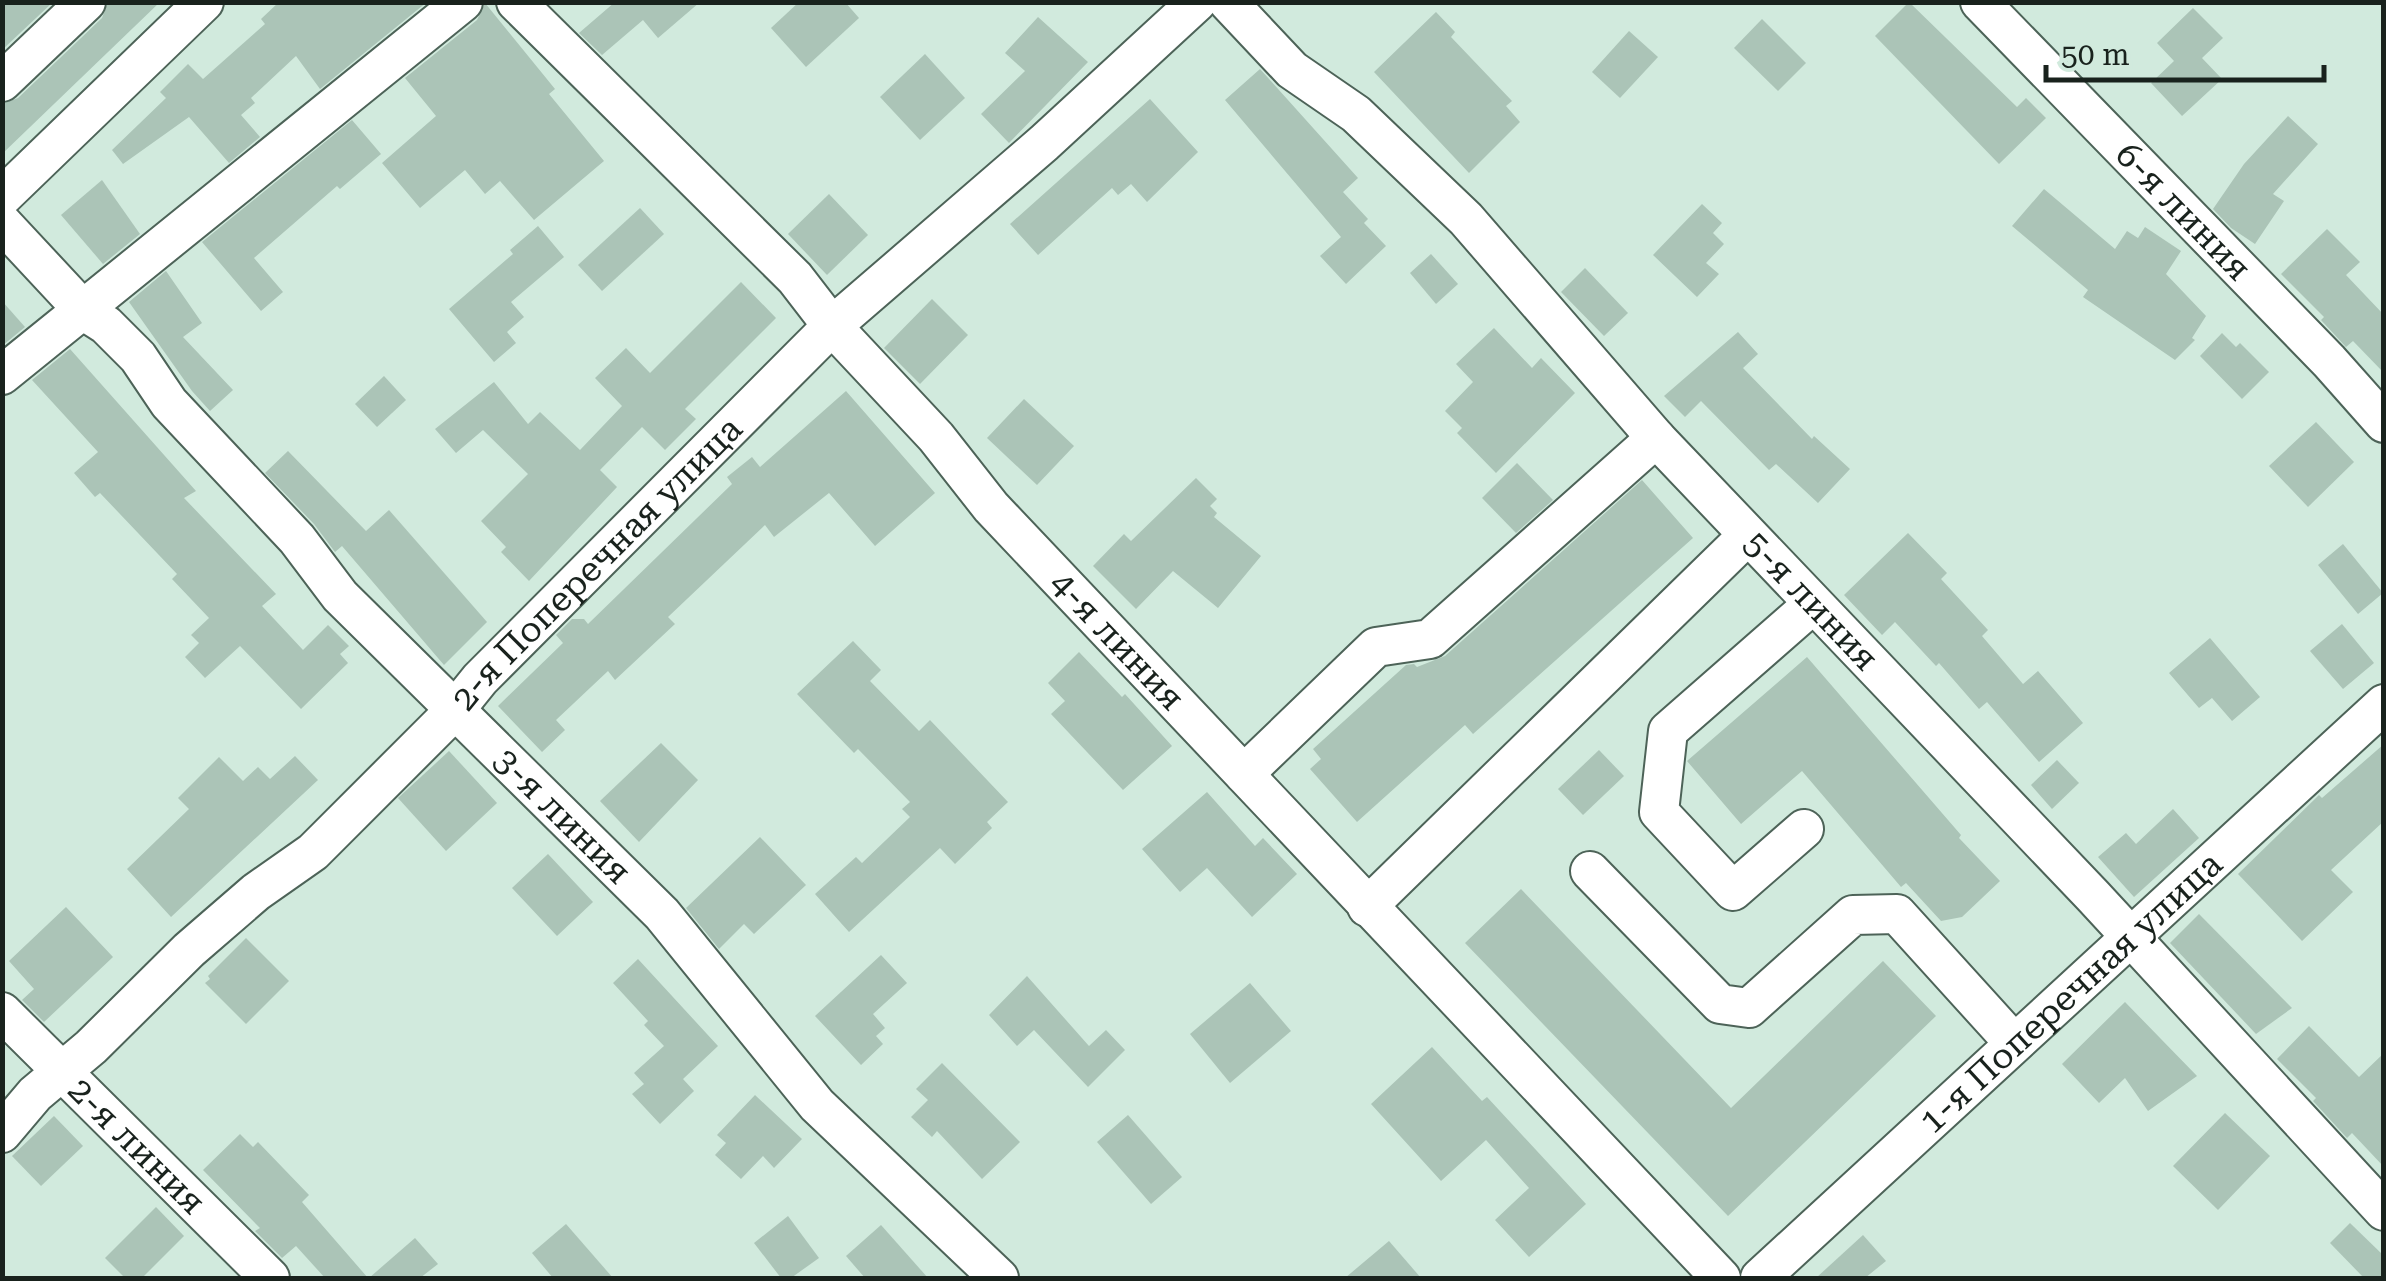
<svg xmlns="http://www.w3.org/2000/svg" width="2386" height="1281" font-family="'Roboto Serif',serif">
	<style>
		.building { fill: #abc4b7 }
		.lines { fill: none; stroke-linecap: round; stroke-linejoin: round }
		.minor-casing { stroke: #4d6358; stroke-width: 42 }
		.minor { stroke: #fff; stroke-width: 38 }
		.labels { text-anchor: middle; dominant-baseline: central; stroke-width: 8; stroke-linejoin: round; paint-order: stroke }
		.street-label { font-size: 35px; fill: #19221d; stroke: #d1eadd }
	</style>
	<rect width="100%" height="100%" fill="#d1eadd"/>
	<g class="building">
		<path d="M2,2h51l-51,48z"/>
		<path d="M108,2h52l-158,152v-50l16,-6 84,-80z"/>
		<path d="M279,2h148l-107,87 -24,-33 -45,42 4,5 -14,12 19,22 -31,26 -40,-46 -66,47 -11,-14 54,-52 -6,-6 28,-28 15,15 62,-55 -4,-5z"/>
		<path d="M615,2h85l-42,36 -15,-18 -41,35 -23,-22z"/>
		<path d="M799,2h46l14,16 -53,49 -35,-39z"/>
		<path d="M1909,2l108,105 9,-9 20,20 -47,46 -124,-128z"/>
		<path d="M485,3l70,86 -6,5 55,67 -70,59 -34,-39 -15,13 -20,-24 -45,38 -38,-45 54,-47 -31,-38 72,-58z"/>
		<path d="M2193,8l30,30 -21,20 20,21 -40,37 -31,-33 23,-22 -17,-18z"/>
		<path d="M1436,12l19,20 -4,5 61,64 -6,5 14,16 -51,51 -95,-101z"/>
		<path d="M1038,17l50,45 -79,81 -28,-29 44,-43 -20,-18z"/>
		<path d="M1762,19l44,44 -28,28 -44,-43z"/>
		<path d="M1629,31l29,26 -38,41 -28,-26z"/>
		<path d="M925,54l40,44 -45,42 -40,-43z"/>
		<path d="M1260,69l98,109 -15,14 25,27 -4,4 22,23 -40,38 -26,-28 21,-19 -116,-137z"/>
		<path d="M1150,99l48,53 -51,50 -16,-18 -13,11 -6,-7 -74,67 -28,-31z"/>
		<path d="M2288,116l30,28 -45,50 11,7 -29,43 -24,-16 -18,-19 31,-45z"/>
		<path d="M352,120l29,34 -41,35 -3,-3 -83,72 29,34 -22,19 -59,-69z"/>
		<path d="M102,180l38,54 -37,30 -42,-49z"/>
		<path d="M2044,189l71,60 12,-18 11,7 7,-11 36,24 -15,23 40,42 -14,22 3,2 -20,20 -92,-63 5,-7 -76,-64z"/>
		<path d="M829,194l39,41 -41,40 -39,-41z"/>
		<path d="M1702,204l20,19 -9,10 11,11 -18,19 13,11 -22,23 -44,-42z"/>
		<path d="M640,208l24,26 -62,57 -24,-26z"/>
		<path d="M538,226l26,31 -53,45 13,15 -17,15 9,11 -22,19 -45,-53 64,-55 -3,-4z"/>
		<path d="M2327,229l33,33 -14,13 38,40v58l-31,-32 -7,6 -25,-27 3,-3 -43,-43z"/>
		<path d="M1431,254l27,30 -22,20 -26,-31z"/>
		<path d="M1585,268l43,45 -24,23 -43,-44z"/>
		<path d="M166,271l36,52 -19,14 50,53 -23,21 -18,-20 -63,-89z"/>
		<path d="M741,282l35,36 -91,91 11,10 -31,31 -23,-23 -42,43 17,17 -88,94 -28,-29 5,-5 -25,-26 47,-47 -45,-44 -27,23 -21,-24 59,-47 34,42 12,-12 40,38 42,-44 -27,-28 31,-30 24,25z"/>
		<path d="M932,299l36,36 -48,49 -36,-36z"/>
		<path d="M2,301l23,26 -23,19z"/>
		<path d="M1494,328l38,40 9,-10 34,35 -79,80 -39,-40 5,-5 -17,-17 28,-29 -17,-18z"/>
		<path d="M1738,332l20,22 -15,14 69,71 2,-3 36,33 -32,34 -42,-39 -7,6 -68,-69 -16,16 -21,-21z"/>
		<path d="M2222,333l14,14 4,-4 29,29 -27,27 -42,-43z"/>
		<path d="M70,349l126,142 -12,7 92,96 -14,12 41,44 25,-25 21,21 -9,8 8,9 -47,46 -61,-63 -35,32 -20,-21 14,-14 -8,-8 18,-17 -37,-39 5,-5 -77,-81 -5,4 -21,-24 24,-21 -66,-72z"/>
		<path d="M384,376l22,24 -29,27 -22,-23z"/>
		<path d="M846,391l89,102 -60,53 -46,-53 -55,44 -9,-12 -97,92 7,7 -60,56 -7,-9 -52,49 9,10 -23,22 -44,-46 65,-63 -7,-8 16,-16h12l4,5 144,-140 -5,-7 25,-20 8,10z"/>
		<path d="M1024,399l50,47 -37,39 -50,-47z"/>
		<path d="M2316,422l38,40 -46,45 -39,-41z"/>
		<path d="M288,451l78,80 23,-21 98,112 -43,43 -102,-119 -7,6 -21,-28 -49,-51z"/>
		<path d="M1517,463l36,37 -37,33 -34,-35z"/>
		<path d="M1196,478l21,21 -7,7 7,7 -3,4 47,39 -43,52 -45,-37 -37,38 -43,-43 31,-32 7,7z"/>
		<path d="M1642,480l51,58 -220,196 -8,-9 -108,97 -47,-53 11,-10 -8,-10 93,-84 8,-1 3,3 28,-11z"/>
		<path d="M1908,533l39,40 -6,6 47,51 -6,6 41,48 15,-13 45,52 -44,39 -52,-60 -8,7 -40,-46 -3,3 -41,-44 -13,13 -38,-40z"/>
		<path d="M2343,544l40,49 -25,21 -40,-49z"/>
		<path d="M2342,624l32,39 -31,26 -33,-38z"/>
		<path d="M2210,638l50,59 -28,24 -20,-23 -13,10 -30,-35z"/>
		<path d="M853,641l28,29 -11,11 49,50 11,-11 78,82 -21,20 5,6 -37,36 -15,-16 -91,84 -34,-38 41,-37 6,6 48,-46 -8,-8 8,-7 -52,-53 -4,4 -57,-59z"/>
		<path d="M1079,652l43,45 3,-3 47,52 -49,44 -72,-76 14,-13 -17,-18z"/>
		<path d="M1807,657l154,178 -2,3 41,43 -38,36 -21,4 -35,-38 -5,4 -99,-116 -61,53 -54,-63z"/>
		<path d="M661,743l37,37 -59,62 -39,-41z"/>
		<path d="M2384,744v77l-53,49 22,22 -51,49 -64,-67 81,-79 3,3z"/>
		<path d="M1599,750l25,26 -41,39 -25,-26z"/>
		<path d="M449,751l48,52 -51,48 -48,-53z"/>
		<path d="M295,756l23,24 -147,137 -44,-48 62,-60 -11,-11 41,-41 24,24 15,-14 12,12z"/>
		<path d="M2057,760l22,23 -27,26 -21,-24z"/>
		<path d="M1207,792l48,54 8,-8 34,36 -45,43 -45,-49 -27,24 -38,-43z"/>
		<path d="M2173,809l26,29 -65,59 -36,-40 28,-24 10,11z"/>
		<path d="M760,837l46,48 -52,49 -10,-10 -25,25 -33,-41z"/>
		<path d="M548,854l45,48 -36,34 -45,-48z"/>
		<path d="M1521,889l210,219 152,-147 53,55 -208,200 -263,-273z"/>
		<path d="M66,907l47,50 -69,65 -22,-22 12,-11 -25,-28z"/>
		<path d="M2199,914l93,94 -36,26 -86,-91z"/>
		<path d="M246,938l43,43 -43,43 -41,-41 5,-4 -2,-3z"/>
		<path d="M881,955l26,28 -34,31 12,14 -9,8 7,8 -22,21 -46,-49z"/>
		<path d="M638,959l80,87 -35,33 11,12 -34,33 -28,-30 12,-10 -10,-11 30,-27 -20,-21 4,-4 -35,-38z"/>
		<path d="M1027,976l62,70 17,-16 19,20 -37,37 -54,-57 -17,16 -28,-31z"/>
		<path d="M1250,983l41,48 -61,52 -40,-49z"/>
		<path d="M2125,1002l72,74 -49,35 -23,-33 -26,25 -37,-39z"/>
		<path d="M2309,1026l50,51 25,-24v114l-32,-34 -5,5 -34,-37 3,-3 -39,-39z"/>
		<path d="M1432,1047l50,54 5,-4 99,107 -57,53 -34,-37 34,-32 -43,-48 -45,41 -70,-77z"/>
		<path d="M942,1063l78,79 -38,37 -45,-48 -5,6 -21,-20 17,-17 -12,-11z"/>
		<path d="M755,1095l47,44 -28,29 -11,-12 -22,23 -26,-24 11,-12 -9,-8z"/>
		<path d="M2225,1113l45,43 -52,54 -45,-44z"/>
		<path d="M1128,1115l54,62 -31,27 -54,-62z"/>
		<path d="M54,1116l29,30 -42,40 -29,-30z"/>
		<path d="M240,1134l13,13 5,-5 51,53 -7,7 66,76h-43l-29,-32 -14,12 -27,-27 5,-3 -57,-58z"/>
		<path d="M156,1207l28,29 -42,42h-17l-20,-20z"/>
		<path d="M788,1216l31,42 -28,20h-10l-27,-35z"/>
		<path d="M2350,1223l34,33v22h-20l-34,-35z"/>
		<path d="M566,1224l47,54h-60l-21,-25z"/>
		<path d="M881,1225l47,53h-63l-19,-22z"/>
		<path d="M1863,1235l23,26 -21,17h-49z"/>
		<path d="M415,1238l23,26 -18,14h-51z"/>
		<path d="M1389,1241l32,37h-76z"/>
	</g>
	<g class="lines">
		<g class="minor-casing">
			<g id="minor">
				<path id="s1" d="M516,2l279,276 37,48 104,111 55,70 730,771"/>
				<path id="s2" d="M1228,2l64,68 64,44 110,105 190,219 437,458 291,315"/>
				<path id="s3" d="M1980,2l349,359 55,62"/>
				<path d="M2,82l84,-80"/>
				<path d="M2,197l202,-195"/>
				<path id="s4" d="M2,223l82,88 22,14 32,32 31,46 128,136 43,57 322,318 155,191 182,173"/>
				<path d="M2,375l461,-373"/>
				<path d="M1244,774l132,-127 54,-8 226,-201"/>
				<path d="M1804,829l-71,62 -74,-79 9,-81 144,-126"/>
				<path d="M1590,871l130,133 29,4 104,-93 44,-1 117,129"/>
				<path d="M1367,907l380,-371"/>
				<path id="s5" d="M2,1012l268,266"/>
				<path id="s6" d="M2,1133l33,-39 56,-47 98,-97 67,-58 57,-40 142,-142 25,-31 352,-353 212,-183 153,-141"/>
				<path id="s7" d="M1760,1278l624,-574"/>
			</g>
		</g>
		<use href="#minor" class="minor"/>
	</g>
	<g class="labels">
		<g class="street-label">
			<text stroke="none"><textPath href="#s3" startOffset="292">6-я линия</textPath></text>
			<text stroke="none"><textPath href="#s6" startOffset="825">2-я Поперечная улица</textPath></text>
			<text stroke="none"><textPath href="#s2" startOffset="838">5-я линия</textPath></text>
			<text stroke="none"><textPath href="#s1" startOffset="878">4-я линия</textPath></text>
			<text stroke="none"><textPath href="#s4" startOffset="818">3-я линия</textPath></text>
			<text stroke="none"><textPath href="#s7" startOffset="422">1-я Поперечная улица</textPath></text>
			<text stroke="none"><textPath href="#s5" startOffset="190">2-я линия</textPath></text>
		</g>
	</g>
	<rect width="2386" height="1281" fill="none" stroke="#19221d" stroke-width="10"/>
	<path d="M2046 65v15h278v-15" fill="none" stroke="#19221d" stroke-width="5"/>
	<text x="2061" y="65" font-size="30" fill="#19221d" stroke="#d1eadd" stroke-width="8" paint-order="stroke">50 m</text>
</svg>
